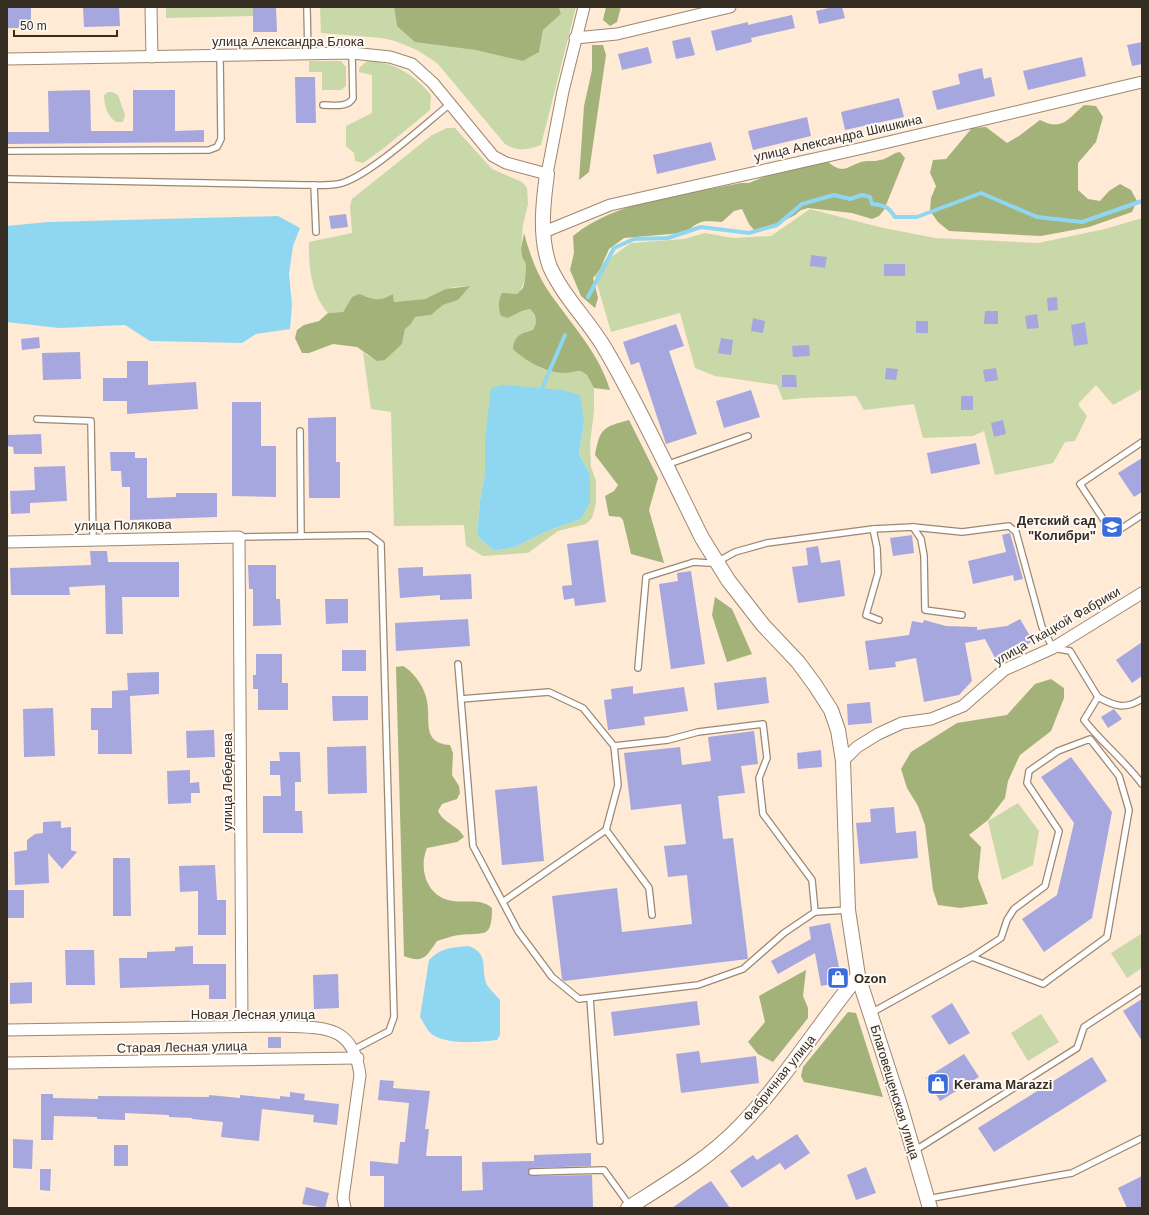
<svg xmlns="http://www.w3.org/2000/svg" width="1149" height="1215" font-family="Helvetica,sans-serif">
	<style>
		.green { fill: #c9d8a8; fill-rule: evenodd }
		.forest { fill: #a2b279 }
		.water { fill: #8fd7f1 }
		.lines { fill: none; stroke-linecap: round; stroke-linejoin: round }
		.stream { stroke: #8fd7f1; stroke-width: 4 }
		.building { fill: #a7a7df }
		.service-casing { stroke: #9d876f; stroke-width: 8 }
		.minor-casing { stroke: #9d876f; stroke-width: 13 }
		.tertiary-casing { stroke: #9d876f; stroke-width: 16 }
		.service { stroke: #fff; stroke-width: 5.5 }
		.minor { stroke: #fff; stroke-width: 11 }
		.tertiary { stroke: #fff; stroke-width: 14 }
		.labels { text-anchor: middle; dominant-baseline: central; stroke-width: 4; stroke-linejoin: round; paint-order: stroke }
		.street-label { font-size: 13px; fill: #352c22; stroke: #fffaf5 }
		.poi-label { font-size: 13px; font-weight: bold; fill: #352c22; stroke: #fffaf5; text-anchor: start }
	</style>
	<rect width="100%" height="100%" fill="#feead5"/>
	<g class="green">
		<path d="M166,7h87v9l-87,2z"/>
		<path d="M320,7h74l3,19 126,35 16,-9 4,-22 18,-16 -2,-7h17l-35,138c-14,5 -24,7 -36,-1l-68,-81 -20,-13 -22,-9 -13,-3 -61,-5z"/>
		<path d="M309,61h32l5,6v19l-5,4h-19v-18h-13z"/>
		<path d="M367,61c25,0 48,14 64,34l-1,15 -46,38 -21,15 -8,-2 -1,-8 -8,-7v-20l26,-13v-38l-13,-3v-4z"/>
		<path d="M108,92h4l6,3 7,20 -2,7h-7c-9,-6 -12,-17 -12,-27z"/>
		<path d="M447,128h8l37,41 30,13 5,6 1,16 -5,21 -2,24 1,8 4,7 -1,16 -17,38 14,-7 8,-2 5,6 1,8 -3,7 -8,2 -6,23 16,9 30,9 16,-2 6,4 7,13v23l-4,33 1,23 5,14v22l-4,15 -6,6 -28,7 -30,22 -45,3 -17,-10 -2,-21 -70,1 -3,-114 -20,-3 -8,-57 7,5 15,3 17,-16 3,-15 6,-5 4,-7 16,-2 12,-10 15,-5 11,-14 -15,1 -29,12 -31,3 -1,-8 -11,6h-9l-6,-4 -15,1 -9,15 -15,1c-16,-17 -20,-47 -19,-71l43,-9 -2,-27 2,-7 80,-64zM584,422l-5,32 11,20 -9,45 -34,12 -32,16 -21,4 -17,-15 3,-36 5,-26v-34z"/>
		<path d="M810,209l69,18 56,11 103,5 67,-14 37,-11v171l-29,16 -17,-20 -17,18v3l8,10 -12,25 -10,1 -12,21 -58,12 -11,-44 -11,5 -50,2 -9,-34 -50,6 -8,-14c-25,1 -49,1 -73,4l-6,-15 -62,-9 -20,-8 -15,-55 -69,19 -18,-62 38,-27 53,-4 21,-6 28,5 38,-2z"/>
		<path d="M1018,803l21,28 -6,34 -31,15 -14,-59z"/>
		<path d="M1141,934l1,34 -15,10 -16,-25z"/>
		<path d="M1041,1014l18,28 -31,19 -17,-28z"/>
	</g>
	<g class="forest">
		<path d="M394,7h165l2,7 -18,16 -4,22 -16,9 -47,-11 -61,-8 -18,-16z"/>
		<path d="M606,7h15l-4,15 -7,4 -7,-6z"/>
		<path d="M592,45h11l3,10 -17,117 -10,8 5,-74 8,-36z"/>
		<path d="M1084,105l12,1 7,11 -7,25 -18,21v27l10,9 12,2 9,-10 11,-7 11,6 6,11 -5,11 -43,15 -48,9 -92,-5 -11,-9 -8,-11 1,-13 5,-12 -6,-13 3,-13 13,-1 26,-31 14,-1 21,16 12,-7 21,-16c22,11 27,0 44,-15z"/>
		<path d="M900,152l5,6 -21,52 -5,6 -7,3 -20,-6 -44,-5 -7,2 -6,5 -23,12 -18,3 -5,-6 -7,-15 -8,2 -12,11c-8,0 -16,-2 -23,1 -6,2 -10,8 -17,10l-58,5 -15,11 -9,20 -7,9 5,20 -3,10 -14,-12 -11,-26 4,-17 -1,-17c44,-36 113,-42 168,-53h8l22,-9 56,-13c16,14 19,6 34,1 6,-2 13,0 19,-2 8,-1 12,-7 20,-8z"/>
		<path d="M524,233c5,19 12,39 23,56 22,33 52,63 63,101l-16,-2 -7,-13 -6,-4c-6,0 -11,2 -16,2 -18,0 -40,-12 -52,-24 1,-13 8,-16 20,-19l3,-7 -1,-8 -5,-6 -8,2 -14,7 -7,-2c-3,-9 -3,-15 1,-23l15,1 6,-6 2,-8 1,-16 -4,-7 -1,-8z"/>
		<path d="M470,286l-12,14 -15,5 -12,10 -16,2 -4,7 -6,5 -3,15 -17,16 -8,1 -20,-14 -24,-3 -24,9h-7l-7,-15 2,-8 7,-5 15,-4 9,-8 15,-1 9,-15 7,-3c16,5 17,9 34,0l1,8 31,-3 21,-10z"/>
		<path d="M629,420l29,58 -9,32 15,53 -33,-9 -8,-34 -3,-3 -11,-1 -4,-20 9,-5 4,-6 -23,-30c5,-27 8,-28 34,-35z"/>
		<path d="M715,597l17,12 20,45 -25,8 -15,-47z"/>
		<path d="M403,666c11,6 22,22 24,35 4,20 -6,42 23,44l3,8 -1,22 7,11 1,7 -3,6 -15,5 -4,7c6,13 20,14 26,26l-7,5 -30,6c-9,21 0,50 26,53 14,2 28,-3 39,7 0,32 -8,24 -33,27 -8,1 -15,4 -22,6 -11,15 -12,23 -33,15l-8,-289z"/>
		<path d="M1051,679l13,9v10l-13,33 -31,24 -12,26 -3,17 -17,22 -19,15 12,12 -3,31 10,26 -28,4 -22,-3 -5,-15 -8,-65 -7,-19 -11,-18 -6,-19 10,-17 46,-29 50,-8 28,-31z"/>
		<path d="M806,970l-3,26 5,12v10l-35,44 -15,-8 -10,-12 17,-20 -6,-26z"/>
		<path d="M848,1012l8,1 27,84 -79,-15 -3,-6 2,-9z"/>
	</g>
	<g class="water">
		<path d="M278,216l22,12 -7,18 -4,28 3,31 -2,24 -34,5 -14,9 -92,-2 -25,-16 -66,3 -52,-6v-96l41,-4z"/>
		<path d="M504,385l58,5 18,5 4,27 -5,32 11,20v28l-9,17 -34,12 -32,16 -21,4 -17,-15 3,-36 5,-26v-34l6,-52z"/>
		<path d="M469,946c20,8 12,21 17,37 2,5 10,12 14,17v35l-3,5c-17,2 -49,5 -64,-5 -6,-4 -9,-12 -13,-18l9,-57c11,-12 24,-13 40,-14z"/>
	</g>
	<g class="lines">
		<g class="stream">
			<path d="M588,297l26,-49 20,-9 34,-1 33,-11 48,6 28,-8 25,-21 32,-9 16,4 12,-4 8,2 2,7c12,1 17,3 23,13h22l64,-24 56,24 45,5 60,-21"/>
			<path d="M540,393l25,-58"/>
		</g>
	</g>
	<g class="building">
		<rect x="7" y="7" width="24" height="21"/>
		<path d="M83,7h36l1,19 -36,1z"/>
		<path d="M253,7h23l1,25h-24z"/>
		<path d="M833,7h9l3,11 -26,6 -3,-13z"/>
		<path d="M792,15l3,13 -44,10 1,4 -36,9 -5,-20 37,-9v3z"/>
		<path d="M690,37l5,18 -19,4 -4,-18z"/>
		<path d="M1142,42v22l-10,2 -5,-21z"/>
		<path d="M648,47l4,16 -30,7 -4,-16z"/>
		<path d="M1082,57l4,19 -58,14 -5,-19z"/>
		<path d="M982,68l2,11 7,-2 4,19 -58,14 -5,-19 28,-7 -2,-10z"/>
		<path d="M295,77h20l1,46h-20z"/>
		<path d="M90,90l1,41h42v-41h42v41l29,-1v12l-197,2v-12h42l-1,-41z"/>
		<path d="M899,98l5,19 -59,13 -4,-18z"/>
		<path d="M807,117l4,19 -58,14 -5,-19z"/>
		<path d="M711,142l5,18 -59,14 -4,-19z"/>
		<path d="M346,214l2,13 -17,2 -2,-13z"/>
		<path d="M811,255l16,2 -2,11 -15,-2z"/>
		<rect x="884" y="264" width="21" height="12"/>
		<path d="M1057,297l1,13 -10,1 -1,-13z"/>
		<path d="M985,311h13v13h-14z"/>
		<path d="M1037,314l2,14 -12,1 -2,-13z"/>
		<path d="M753,318l12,3 -2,12 -12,-2z"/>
		<rect x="916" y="321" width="12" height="12"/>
		<path d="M1085,322l3,22 -14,2 -3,-21z"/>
		<path d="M676,324l8,22 -15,5 28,83 -31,10 -27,-82 -8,3 -8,-23z"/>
		<path d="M39,337l1,11 -18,2 -1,-11z"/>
		<path d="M721,338l12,2 -2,15 -13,-2z"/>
		<path d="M809,345l1,11 -17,1 -1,-11z"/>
		<path d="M80,352l1,27 -38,1 -1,-27z"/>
		<path d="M127,361h21v24l48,-3 2,27 -71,5v-13h-24v-23h24z"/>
		<path d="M886,368l12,1 -2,11 -11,-1z"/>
		<path d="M996,368l2,12 -13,2 -2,-12z"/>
		<path d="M782,375h14l1,12h-15z"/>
		<path d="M751,390l9,27 -36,11 -8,-27z"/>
		<rect x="961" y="396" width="12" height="14"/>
		<path d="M232,402h29v44h15v51l-44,-1z"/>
		<path d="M336,417v45h4v36h-31l-1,-80z"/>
		<path d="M1003,420l3,14 -12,3 -3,-14z"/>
		<path d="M41,434l1,20h-28l-1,-7 -6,-1v-11z"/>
		<path d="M976,443l4,21 -49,10 -4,-21z"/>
		<path d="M110,452h25v6h12v40l29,-1v-4h41v24l-87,3v-33h-8l-1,-16h-10z"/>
		<path d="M1142,458v34l-8,5 -16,-24z"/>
		<path d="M65,466l2,35 -37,2v10l-19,1 -1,-23 25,-1 -1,-23z"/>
		<path d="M1010,533l13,46 -9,2 -1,-6 -40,9 -5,-23 38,-9 -4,-17z"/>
		<path d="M912,535l2,18 -21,3 -3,-18z"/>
		<path d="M598,540l8,62 -31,4 -1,-8 -10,2 -2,-14 10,-1 -5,-41z"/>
		<path d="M818,546l3,17 19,-3 5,36 -47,7 -6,-36 16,-2 -2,-17z"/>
		<path d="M90,551h17l1,11h71v35h-57l1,37h-17l-1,-49 -36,2 1,8h-59l-1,-27 81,-3z"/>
		<path d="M248,565h28v34h4l1,26 -28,1v-37h-4z"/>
		<path d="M423,567v9l48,-2 1,25 -32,1v-5l-40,3 -2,-30z"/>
		<path d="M691,571l14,93 -34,5 -12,-85 19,-3 -1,-8z"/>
		<path d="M325,599h23v24l-22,1z"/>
		<path d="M468,619l2,27 -74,5 -1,-28z"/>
		<path d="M1020,619l13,22 -36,21 -12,-23 -20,4 7,38 -13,14 -35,7 -8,-44 -21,4 1,5 -27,3 -4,-29 44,-6 3,-14 11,2 1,-3 22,6 31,1v3l30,-4z"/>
		<path d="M1142,642v34l-10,7 -16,-23z"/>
		<rect x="342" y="650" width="24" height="21"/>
		<path d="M256,654h26v29h6v27h-30v-21h-5v-14h3z"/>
		<path d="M159,672v22l-29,2 2,58h-34v-24h-7v-22h21v-17l16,-1 -1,-17z"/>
		<path d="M766,677l3,26 -52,7 -3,-27z"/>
		<path d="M633,686v8l51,-7 4,24 -44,6 1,8 -37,5 -4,-30 8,-1 -1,-10z"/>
		<path d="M332,696h36v24l-35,1z"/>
		<path d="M870,702l2,21 -24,2 -1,-21z"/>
		<path d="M53,708l2,48 -31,1 -1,-48z"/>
		<path d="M1114,709l8,10 -14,9 -7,-11z"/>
		<path d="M214,730l1,27 -28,1 -1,-27z"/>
		<path d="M754,731l4,33 -17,2 4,27 -27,3 5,43 10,-1 15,121 -184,22 -2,-2 -10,-83 65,-8 5,44 70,-8 -5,-49 -19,2 -4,-31 22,-2 -5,-40 -50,6 -7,-57 56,-6 2,18 29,-4 -3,-24z"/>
		<path d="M366,746l1,47 -39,1 -1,-47z"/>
		<path d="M821,750l1,17 -24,2 -1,-16z"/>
		<path d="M279,752h21l1,30h-6v29h7l1,22h-40v-37h18l-1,-21h-10v-14h10z"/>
		<path d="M1071,757l41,55 -20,106 -48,34 -22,-33 35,-24 17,-72 -33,-46z"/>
		<path d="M190,770v13l9,-1 1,11h-9v10l-23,1 -1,-33z"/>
		<path d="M537,786l7,75 -42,4 -7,-75z"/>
		<path d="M894,807l2,26 20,-2 2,27 -58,6 -4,-41 15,-1 -1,-13z"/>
		<path d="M61,821v7l10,-1v23l6,2 -15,17 -14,-16 1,30 -34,2 -1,-33 13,-2v-10l8,-6 8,-1v-11z"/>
		<path d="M113,858h17l1,58h-18z"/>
		<path d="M215,865l2,35h9v35h-28v-44l-18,1 -1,-26z"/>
		<rect x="7" y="890" width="17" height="28"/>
		<path d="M830,923l12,59 -21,4 -6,-33 -37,21 -7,-13 40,-22 -2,-12z"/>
		<path d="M193,946v18h33v35h-17v-14l-89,3 -1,-30h28v-6l28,-1v-4z"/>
		<path d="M65,950h29l1,35h-29z"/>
		<path d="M338,974l1,34 -25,1 -1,-34z"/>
		<path d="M32,982v21l-22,1v-21z"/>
		<path d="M1142,999v42l-19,-30z"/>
		<path d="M697,1001l3,24 -86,11 -3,-24z"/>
		<path d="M952,1003l18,30 -21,12 -18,-29z"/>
		<rect x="268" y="1037" width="13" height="11"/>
		<path d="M699,1051l2,12 55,-7 3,27 -78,10 -5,-39z"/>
		<path d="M964,1054l15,23 -39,24 -14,-23z"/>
		<path d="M1092,1057l15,24 -113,71 -16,-24z"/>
		<path d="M380,1080l14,1 -1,7 37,3 -5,38h4l-3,27h36v35l21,-1 -1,-28 52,-1v-6l57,-2v13l-59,2 -4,4 4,4 60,-1 1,33h-209v-32h-14v-15l28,3 2,-22h5l4,-39 -31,-3z"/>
		<path d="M290,1092l15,2 -1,6 35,4 -2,21 -24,-3 1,-7 -52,-6 -3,32 -38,-4 2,-15 -31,-3v-1l-23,-1v-2l-44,-2v7l-28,-1v-2l-43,-1 -1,24h-12v-46h12v4l45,1v-3l111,1v-2l31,3v-3l40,4v-3l10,1z"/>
		<path d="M797,1134l13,19 -25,17 -5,-7 -38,25 -12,-17 23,-16 4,5z"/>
		<path d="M13,1139l20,1 -1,29 -19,-1z"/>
		<rect x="114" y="1145" width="14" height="21"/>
		<path d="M866,1167l10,26 -20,7 -9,-25z"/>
		<path d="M40,1169h11l-1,22 -10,-1z"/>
		<path d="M1142,1176v32h-15l-9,-20z"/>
		<path d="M711,1181l19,27h-58l28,-20z"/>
		<path d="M306,1187l23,6 -4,15 -23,-4z"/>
	</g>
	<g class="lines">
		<g class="service-casing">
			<g id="service">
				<path d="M307,9l1,45"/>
				<path d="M323,105c10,0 25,3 30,-7l-1,-45"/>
				<path d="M7,151l202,-1 8,-3 4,-8 -1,-83"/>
				<path d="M7,179l297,6c11,0 23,1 34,-1 28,-5 87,-60 112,-80"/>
				<path d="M314,185l2,47"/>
				<path d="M37,419l54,2 2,119"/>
				<path d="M300,431l1,105"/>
				<path d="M1142,442l-62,42 33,50 29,-19"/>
				<path d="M666,465l82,-29"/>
				<path d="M913,527l8,12 3,17 1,54 37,5"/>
				<path d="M873,529l4,19 1,25 -12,42 13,5"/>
				<path d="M239,537l130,-2 12,9 13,473 -5,14 -36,19"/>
				<path d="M458,664l15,182 45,85 34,46 27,22 119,-14 45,-16 41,-36 31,-21 33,-2"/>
				<path d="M638,668l8,-91 48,-15 15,1 8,-1 18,-10 32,-9 106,-14 40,-2 49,5 47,-6 7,6 26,95 11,21 17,3 28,46 -14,23c18,23 41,41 58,64"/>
				<path d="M1098,697c16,9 27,13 44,2"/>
				<path d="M461,699l88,-7 34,16 31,38"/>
				<path d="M606,830l43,58 3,27"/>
				<path d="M504,901l102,-71 12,-45 -4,-39 54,-6 30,-8 65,-8 4,34 -8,20 4,36 49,66 3,32"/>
				<path d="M590,998l10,143"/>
				<path d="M871,1013l101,-56 29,-19 6,-18 7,-11 31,-23 14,-55 -32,-48 2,-12 29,-20 32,-12 29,37 10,34 -22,127 -64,47 -71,-27"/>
				<path d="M914,1151l163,-103 7,-21 58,-38"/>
				<path d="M532,1172l72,-2 26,36"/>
				<path d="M927,1199l145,-26 70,-35"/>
			</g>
		</g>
		<g class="minor-casing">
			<g id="minor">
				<path d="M151,7l1,50"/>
				<path d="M575,38l42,-4 113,-27"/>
				<path d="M7,59l345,-6 38,4 22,7 21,19 60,73 13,7 41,11 16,-83 21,-84"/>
				<path d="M544,232l66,-27 253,-57 279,-66"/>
				<path d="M7,542l232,-5 3,489"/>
				<path d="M843,761l14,-14 21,-13 24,-11 29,-4 32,-13 41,-36 49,-22 89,-55"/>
				<path d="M7,1030l272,-4c44,2 74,-3 81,49l-17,123 2,10"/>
				<path d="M7,1063l351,-5"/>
			</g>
		</g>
		<g class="tertiary-casing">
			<g id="tertiary">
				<path d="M547,174c-4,29 -8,64 3,93 13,29 37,52 54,80 36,61 66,127 98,191l26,42 35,45 35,37 17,23 16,25 7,20 5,31 5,149 10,66 42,129 30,103"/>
				<path d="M628,1208c39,-25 79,-48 111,-81 45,-46 78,-101 119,-151"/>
			</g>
		</g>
		<use href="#service" class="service"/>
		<use href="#minor" class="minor"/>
		<use href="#tertiary" class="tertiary"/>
	</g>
	<defs>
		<g id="school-square" transform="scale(1.15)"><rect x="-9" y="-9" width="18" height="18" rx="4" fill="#3a6cdc" stroke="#fffaf5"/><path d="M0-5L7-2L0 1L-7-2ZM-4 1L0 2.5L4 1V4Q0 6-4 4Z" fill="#fff"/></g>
		<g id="shop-square" transform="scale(1.15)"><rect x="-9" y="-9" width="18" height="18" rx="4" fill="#3a6cdc" stroke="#fffaf5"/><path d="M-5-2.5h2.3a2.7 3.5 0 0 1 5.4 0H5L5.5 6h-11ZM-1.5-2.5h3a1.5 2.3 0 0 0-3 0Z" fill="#fff"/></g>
	</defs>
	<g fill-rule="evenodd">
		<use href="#school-square" x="1112" y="527"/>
		<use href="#shop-square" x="838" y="978"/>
		<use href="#shop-square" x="938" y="1084"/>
	</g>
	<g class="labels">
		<g class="street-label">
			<text x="288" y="41">улица Александра Блока</text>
			<text transform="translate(838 138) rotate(-13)">улица Александра Шишкина</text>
			<text transform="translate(123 525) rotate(-1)">улица Полякова</text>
			<text transform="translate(1057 626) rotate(-30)">улица Ткацкой Фабрики</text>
			<text transform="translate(227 782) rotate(-90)">улица Лебедева</text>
			<text x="253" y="1014">Новая Лесная улица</text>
			<text transform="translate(182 1047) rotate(-1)">Старая Лесная улица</text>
			<text transform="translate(779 1078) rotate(-51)">Фабричная улица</text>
			<text transform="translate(895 1092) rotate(73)">Благовещенская улица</text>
		</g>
		<g class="poi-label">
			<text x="1096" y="520" text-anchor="end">Детский сад<tspan x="1096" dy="15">"Колибри"</tspan></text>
			<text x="854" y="978">Ozon</text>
			<text x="954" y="1084">Kerama Marazzi</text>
		</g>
	</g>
	<rect width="1149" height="1215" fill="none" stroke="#352c22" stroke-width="16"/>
	<path d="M14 30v6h103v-6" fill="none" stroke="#352c22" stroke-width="2"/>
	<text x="20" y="30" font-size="12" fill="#352c22" stroke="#fffaf5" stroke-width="3" paint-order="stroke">50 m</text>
</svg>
